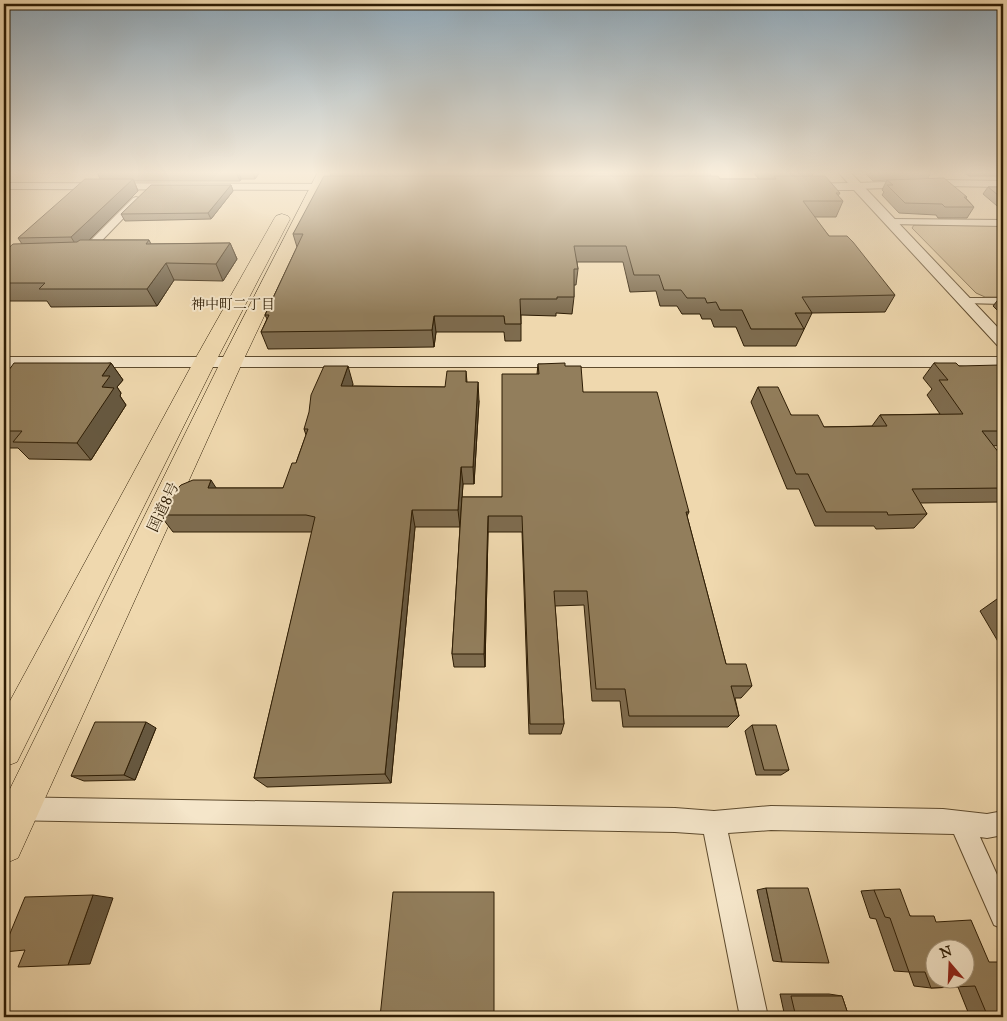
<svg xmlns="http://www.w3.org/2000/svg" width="1007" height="1021" font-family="'IM FELL Great Primer','Noto Serif JP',serif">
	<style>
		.green { fill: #ceb891; stroke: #7e6a4a }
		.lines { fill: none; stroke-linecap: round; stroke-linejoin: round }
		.minor-casing { stroke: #5e4b2e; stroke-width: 2 }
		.tertiary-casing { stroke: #5e4b2e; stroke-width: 2 }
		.trunk-casing { stroke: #2d1c04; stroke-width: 1 }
		.minor { fill: #f5e6ca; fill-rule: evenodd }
		.tertiary { fill: #f5e6ca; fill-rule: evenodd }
		.trunk { fill: #efd8ae; fill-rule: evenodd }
		.wall { fill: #7e6c4f; stroke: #2d1c04 }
		.shaded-wall { fill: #665840; stroke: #2d1c04 }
		.building { fill: #927e5c; stroke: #2d1c04; fill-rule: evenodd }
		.labels { text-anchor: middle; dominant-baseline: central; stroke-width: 4; stroke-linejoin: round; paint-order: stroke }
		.far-neighbourhood-label { font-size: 14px; fill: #2d1c04; stroke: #f5e6ca }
		.street-label { font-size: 15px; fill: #2d1c04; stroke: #f5e6ca }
	</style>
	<rect width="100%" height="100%" fill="#efd8ae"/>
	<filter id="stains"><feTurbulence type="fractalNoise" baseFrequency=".004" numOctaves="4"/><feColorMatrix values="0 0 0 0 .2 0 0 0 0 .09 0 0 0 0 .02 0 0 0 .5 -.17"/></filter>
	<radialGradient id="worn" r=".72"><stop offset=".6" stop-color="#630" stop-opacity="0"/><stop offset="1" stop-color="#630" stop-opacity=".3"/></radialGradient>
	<path class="green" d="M914,225h89v72h-18l-9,-4 -64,-65z"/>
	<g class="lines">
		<g class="minor-casing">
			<g id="minor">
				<path d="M943,180l60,1v6l-60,-1 -86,3 -4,-3 4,-3z"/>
				<path d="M136,197l3,1v4l-53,55h-8l-1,-2 1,-2 55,-55z"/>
				<path d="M891,219l112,1v6l-115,-2 -2,-2z"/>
				<path d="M966,298h37v6l-41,-1 -2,-2z"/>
				<path d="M4,797l671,11 39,3 57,-5 172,3 44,5 16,-3v24l-16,3 -7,-1 23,51v41l-9,-4 -40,-91 -183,-4 -43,3 40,184h-28l-36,-183 -29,-2 -671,-12z"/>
			</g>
		</g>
		<g class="tertiary-casing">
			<g id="tertiary">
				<path d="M838,172h12l153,161v14l-6,-2 -143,-155h-48l-6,-3 6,-3 42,-1z"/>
				<path d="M4,183l334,1 6,3 -6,3 -334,-1z"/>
				<rect x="4" y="357" width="999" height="10"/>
			</g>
		</g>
		<g class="trunk-casing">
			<g id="trunk">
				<path d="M318,172h14l-89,189 -225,497 -14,6v-63l217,-440z"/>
				<path d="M282,214l6,2 2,3 -74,142 -199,401 -13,5v-55l190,-351 80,-142 2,-3z"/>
			</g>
		</g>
		<use href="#minor" class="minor"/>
		<use href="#tertiary" class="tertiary"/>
		<use href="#trunk" class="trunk"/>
	</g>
	<g class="wall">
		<path d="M40,172h31l-1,1h-30z"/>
		<path d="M97,172h163l-5,7h-14l-1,2h-106l4,10 -49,49h60l2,4 79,-1 7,16 -14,22 -49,-1 -17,26 -106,1 -4,-6h-43v-49l18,-8 -4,-6 82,-59z"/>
		<path d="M330,172h381l-1,4 10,3h39l-6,-7h61l-2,4 28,17 -2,3 5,5 -7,16h-22l15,19 66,59 -10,17 -73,1 -16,33h-52l-8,-19h-22l-3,-8h-9l-2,-5h-18l-5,-8h-17l-4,-15 -26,1 -7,-30h-46l1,7 -2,16h-2v12l-2,17 -16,-1v3l-35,-1v26h-16l-1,-9h-68l-2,15 -166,2 -7,-17 6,-13 -2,-4 32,-68 -4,-13 38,-58z"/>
		<path d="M864,172h67l-3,6 39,19 -1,1 8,9 -7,11h-29l-2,-3 -37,-2 -17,-18 2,-3 -2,-2 5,-10 -14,1z"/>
		<path d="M963,172h40v4h-34z"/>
		<path d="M231,185l2,6 -22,28 -86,2 -4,-7z"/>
		<path d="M988,187h15v24l-20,-17z"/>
		<path d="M1001,296h2v20l-10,-10z"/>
		<path d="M111,363l12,17 -6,7 4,6 -1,3 6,9 -35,55 -62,-1 -11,-11h-14v-71z"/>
		<path d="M934,363l25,3 44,3v76l-10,1 10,12v53l-5,-7 3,-2 -81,1 7,11 -13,14 -38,1 -2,-3h-59l-16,-37h-12l-36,-87 7,-15 33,28 33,12 48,-1 8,-11 60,-1 -13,-19 5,-6 -9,-11z"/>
		<path d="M538,364l27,2 18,26 106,120 -2,4 39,148 26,22 -11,12h-6l4,18 -11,11h-105l-3,-26h-28l-8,-96 -29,1 9,118 -3,10h-32l-7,-202h-34l-3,135h-31l-2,-13 8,-127h-45l-24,256 -124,4 -13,-9 58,-246h-139l-13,-17 56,-27h67l13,-25 10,-28 -2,-6 49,-45 -1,2 93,1 21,-16 1,11 12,19 -5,83h-11l-1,13h40l35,-123z"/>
		<path d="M1003,598v52l-23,-39 17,-12z"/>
		<path d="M752,725l37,45 -8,5h-25l-11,-44z"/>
		<path d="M156,728l-21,52 -51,1 -13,-5z"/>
		<path d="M766,888l16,74 -9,-1 -16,-71z"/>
		<path d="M874,890l36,26 26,6 67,95h-33l-12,-30 -27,1 -17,-2 -5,-14 -15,-1 -18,-52 -6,-1 -9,-27z"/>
		<path d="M780,994h49l13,2 7,21h-64z"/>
	</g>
	<g class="shaded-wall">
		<path d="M236,172h3l2,7 -1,2z"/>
		<path d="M253,172h7l-5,7z"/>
		<path d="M133,179l5,12 -59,59 -8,-13z"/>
		<path d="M231,185l2,6 -22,28 -3,-6z"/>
		<path d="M230,243l7,16 -14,22 -7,-17z"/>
		<path d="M166,263l8,17 -17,26 -10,-17z"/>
		<path d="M434,316l2,16 -2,15 -2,-17z"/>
		<path d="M111,363l12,17 -6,7 4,6 -1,3 6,9 -35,55 -14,-17 25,-67z"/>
		<path d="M348,366l5,18 -6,21 -6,-19z"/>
		<path d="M478,382l1,19 -5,83 -1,-17z"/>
		<path d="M461,467l2,17 -3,43 -2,-17z"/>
		<path d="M211,480l11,17 -14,-9z"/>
		<path d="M412,510l3,17 -24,256 -6,-9z"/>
		<path d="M488,516v16l-3,135 -1,-13z"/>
		<path d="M146,722l10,6 -21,52 -11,-5z"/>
		<path d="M93,895l20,3 -23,66 -22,1z"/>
	</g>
	<g class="building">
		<path d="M324,176h394l2,3h56l-2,-3h51l15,17h-4l7,8h-40l26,35h18l6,6 42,53 -93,2 10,16h-17l9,16h-53l-9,-19h-22l-4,-8 -9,1 -2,-5h-18l-6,-8h-17l-5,-15h-25l-8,-29h-52l4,23h-4v28h-17v2h-37l1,25h-16l-1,-8h-70l-2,14 -171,2 8,-17h-4l38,-81h-10z"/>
		<path d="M944,178l23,19h-3l10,10h-29l-3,-3 -37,-1 -18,-18h6l-6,-5z"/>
		<path d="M85,179h48l-62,58 -53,1z"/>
		<path d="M151,185h80l-23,28 -87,1z"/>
		<path d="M988,187h15v12z"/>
		<path d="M80,240h69l-3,4 84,-1 -14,21 -50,-1 -19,26h-108l6,-6h-41v-31l9,-8 64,-2z"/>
		<path d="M14,363h97l-9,13h8l-8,11 12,1 -37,55 -64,-1 9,-11h-18v-54z"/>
		<path d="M565,363v3h16l2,26h74l32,120h-3l40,152h20l6,22h-21l8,30h-110l-4,-27h-29l-9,-98h-33l10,133h-34l-8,-208h-34l-4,138h-32l10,-157h40v-123h37l-1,-10z"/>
		<path d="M934,363h22l3,3 41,-1 3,4v62h-21l21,27v30l-91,1 15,25 -39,1 -1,-3h-61l-18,-38h-12l-38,-87h20l13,28h27l6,12 63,-1 -7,-11 83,-1 -24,-34h9z"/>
		<path d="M324,366h24l-7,20 104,1 2,-16h19v11h12l-5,85h-12l-3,43h-46l-27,264 -131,4 61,-261 -9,-2h-146l9,-18 12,-12 12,-5h18l-3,8h75l9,-25h4l12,-34h-4l5,-17 2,-17z"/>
		<path d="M1003,598v10l-6,-9z"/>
		<path d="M95,722h51l-22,53 -53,1z"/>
		<path d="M752,725h24l13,45h-25z"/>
		<path d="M766,888h42l21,75 -47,-1z"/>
		<path d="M900,889l10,27h24l2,6 35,-2 18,42h14v55h-15l-13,-31 -44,2 -6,-16h-16l-19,-54 -5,-1 -11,-27zM934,948h30v30h-30z"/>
		<path d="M393,892h101v125h-114z"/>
		<path d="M93,895l-25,70 -50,2 7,-17 -21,2v-4l21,-51z"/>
		<path d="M791,996h51l7,21h-53z"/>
	</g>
	<linearGradient id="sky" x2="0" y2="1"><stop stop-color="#90a9ba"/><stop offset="0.55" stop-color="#f8eddb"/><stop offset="1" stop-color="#f8eddb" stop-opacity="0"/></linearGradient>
	<rect width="1007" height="314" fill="url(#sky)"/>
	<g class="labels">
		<g class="far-neighbourhood-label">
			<text x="233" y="304">神中町二丁目</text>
		</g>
		<g class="street-label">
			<text transform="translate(163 507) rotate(-65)">国道8号</text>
		</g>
	</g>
	<rect width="1007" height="1021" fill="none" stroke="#efd8ae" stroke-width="20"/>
	<rect x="5" y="5" width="997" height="1011" fill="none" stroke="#2d1c04" stroke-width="2.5"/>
	<rect x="10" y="10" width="987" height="1001" fill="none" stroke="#2d1c04"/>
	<g transform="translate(950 964) rotate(341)"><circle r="24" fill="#f5e6ca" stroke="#a5957b"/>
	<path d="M0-4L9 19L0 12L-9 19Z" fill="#8f2418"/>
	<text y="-8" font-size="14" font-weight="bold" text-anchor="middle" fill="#2d1c04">N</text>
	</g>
	<rect width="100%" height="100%" filter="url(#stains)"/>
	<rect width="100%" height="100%" fill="url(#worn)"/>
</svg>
